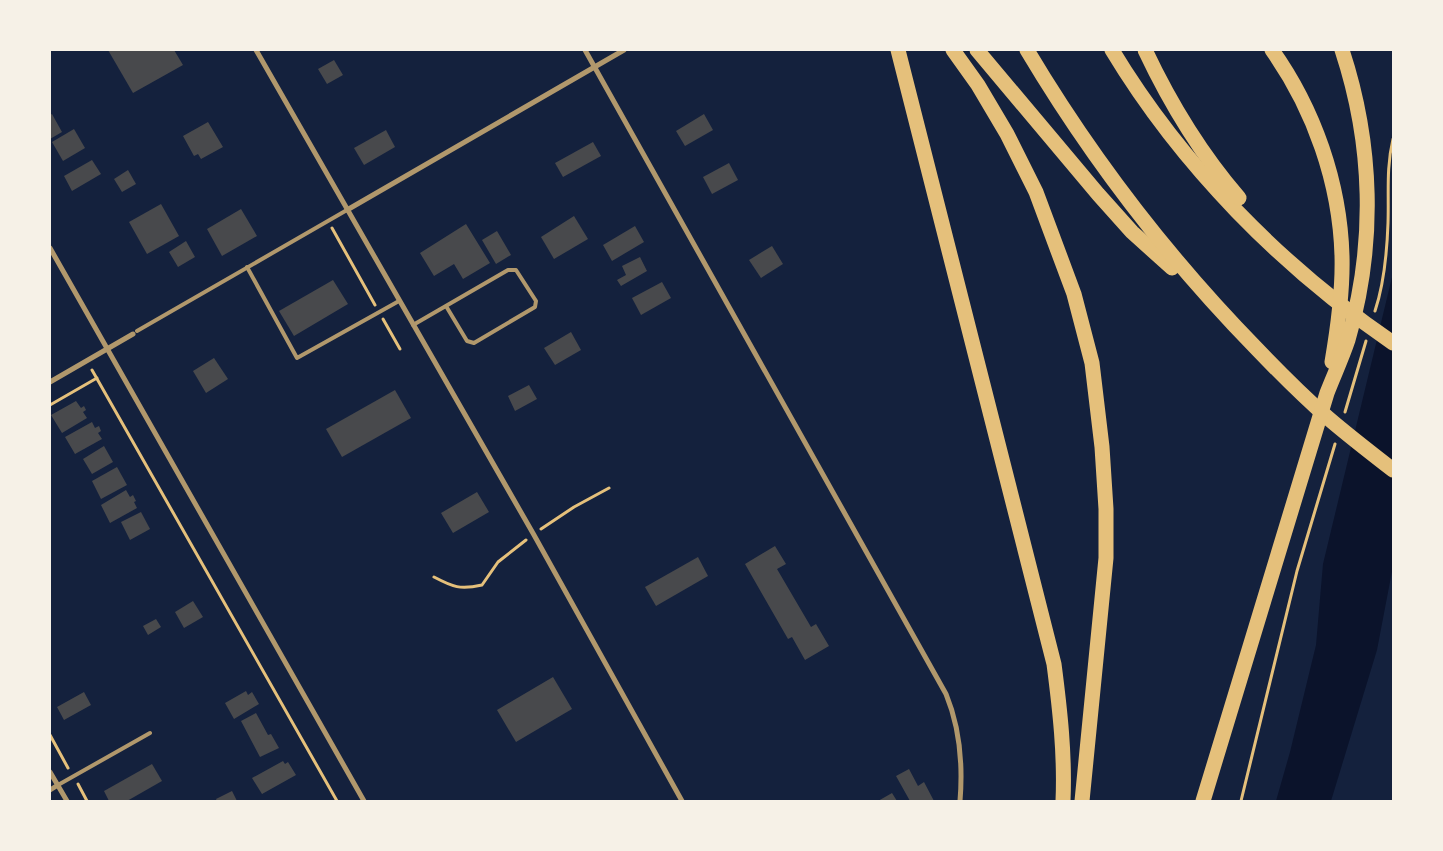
<svg xmlns="http://www.w3.org/2000/svg" width="1443" height="851" font-family="Barlow,sans-serif">
	<style>
		.water { fill: #0b132b }
		.building { fill: #48494c }
		.lines { fill: none; stroke-linecap: round; stroke-linejoin: round }
		.path { stroke: #e5c07b; stroke-width: 3 }
		.service { stroke: #b1986c; stroke-width: 4 }
		.minor { stroke: #b1986c; stroke-width: 5 }
		.motorway { stroke: #e5c07b; stroke-width: 15 }
	</style>
	<rect width="100%" height="100%" fill="#14213d"/>
	<path class="water" d="M1393,273v293l-16,84 -46,151h-55l14,-49 26,-107 7,-81z"/>
	<g class="building">
		<path d="M108,50h66l9,15 -50,28z"/>
		<path d="M334,60l9,15 -16,9 -9,-15z"/>
		<path d="M52,114l10,18 -12,7v-24z"/>
		<path d="M704,114l9,16 -28,16 -9,-15z"/>
		<path d="M208,122l15,25 -22,12 -3,-5 -4,2 -11,-20z"/>
		<path d="M74,129l11,19 -22,13 -11,-19z"/>
		<path d="M386,130l9,17 -31,18 -10,-17z"/>
		<path d="M593,142l8,14 -38,21 -8,-14z"/>
		<path d="M92,160l9,14 -29,17 -8,-15z"/>
		<path d="M729,163l9,17 -26,14 -9,-17z"/>
		<path d="M128,170l8,14 -14,8 -8,-13z"/>
		<path d="M161,204l18,32 -32,18 -18,-32z"/>
		<path d="M241,209l16,27 -35,20 -15,-27z"/>
		<path d="M574,216l14,23 -34,20 -13,-22z"/>
		<path d="M466,224l24,39 -27,16 -9,-15 -20,12 -14,-23z"/>
		<path d="M635,226l9,16 -32,19 -9,-16z"/>
		<path d="M497,231l14,24 -15,9 -14,-24z"/>
		<path d="M186,241l9,16 -17,10 -9,-15z"/>
		<path d="M772,246l11,18 -22,14 -12,-18z"/>
		<path d="M640,257l7,14 -26,15 -4,-6 9,-5 -4,-9z"/>
		<path d="M333,280l15,24 -54,32 -15,-25z"/>
		<path d="M662,282l9,16 -30,17 -9,-17z"/>
		<path d="M571,332l10,18 -26,15 -11,-17z"/>
		<path d="M214,358l14,21 -22,14 -13,-22z"/>
		<path d="M529,385l8,14 -22,12 -7,-15z"/>
		<path d="M395,390l16,28 -69,39 -16,-28z"/>
		<path d="M76,401l5,7 3,-2 2,4 -3,2 4,6 -25,15 -11,-18z"/>
		<path d="M92,422l3,6 4,-2 2,5 -3,2 4,6 -27,15 -10,-17z"/>
		<path d="M104,446l9,16 -21,12 -9,-15z"/>
		<path d="M117,467l10,18 -26,14 -9,-18z"/>
		<path d="M126,490l4,7 3,-2 3,6 -2,1 3,6 -27,15 -9,-18z"/>
		<path d="M477,492l12,20 -36,21 -12,-20z"/>
		<path d="M141,512l9,17 -20,11 -9,-18z"/>
		<path d="M775,546l11,18 -9,5 34,58 5,-3 13,22 -24,14 -13,-23 -4,2 -43,-75z"/>
		<path d="M698,557l10,19 -52,30 -11,-19z"/>
		<path d="M193,601l10,16 -19,11 -9,-16z"/>
		<path d="M156,619l5,8 -13,8 -5,-9z"/>
		<path d="M553,677l19,32 -56,33 -19,-32z"/>
		<path d="M246,691l2,4 4,-3 7,12 -25,15 -9,-16z"/>
		<path d="M84,692l7,13 -27,15 -7,-13z"/>
		<path d="M256,713l12,22 3,-1 8,14 -19,9 -19,-36z"/>
		<path d="M283,761l2,3 3,-2 8,13 -34,19 -10,-16z"/>
		<path d="M152,764l10,17 -35,20h-18l-5,-10z"/>
		<path d="M909,769l9,17 6,-4 10,19h-24l-14,-25z"/>
		<path d="M232,791l5,10h-20l-1,-2z"/>
		<path d="M892,793l5,8h-19z"/>
	</g>
	<g class="lines">
		<g class="path">
			<path d="M332,228l43,77"/>
			<path d="M1375,311c9,-27 12,-59 13,-88 1,-29 -2,-55 5,-84"/>
			<path d="M383,319l17,30"/>
			<path d="M92,370l245,431"/>
			<path d="M50,405l47,-27"/>
			<path d="M1345,412l21,-71"/>
			<path d="M541,529l33,-22 35,-19"/>
			<path d="M434,577c19,10 26,13 48,8l16,-23 28,-22"/>
			<path d="M50,735l18,33"/>
			<path d="M78,784l9,17"/>
			<path d="M1241,801l56,-230 38,-127"/>
		</g>
		<g class="service">
			<path d="M247,267l50,91 102,-57"/>
			<path d="M413,325l95,-55h8l20,31 -1,6 -61,36 -7,-2 -21,-35"/>
			<path d="M137,331l210,-121"/>
			<path d="M58,785l92,-52"/>
		</g>
		<g class="minor">
			<path d="M256,50l278,485 148,266"/>
			<path d="M585,50l361,644c14,34 17,70 14,107"/>
			<path d="M347,210l277,-160"/>
			<path d="M50,248l314,553"/>
			<path d="M50,382l83,-48"/>
			<path d="M50,772l17,29"/>
			<path d="M50,790l8,-5"/>
		</g>
		<g class="motorway">
			<path d="M898,50l156,614c6,46 11,91 9,137"/>
			<path d="M953,50l25,35 29,49 29,58 38,102 18,69 10,84 4,62v49l-24,243"/>
			<path d="M977,50l121,144 34,38 40,36"/>
			<path d="M1027,50c65,109 142,209 230,299 23,24 46,47 71,69 21,18 43,35 65,52"/>
			<path d="M1112,50c70,116 170,217 281,293"/>
			<path d="M1145,50c25,53 56,104 94,148"/>
			<path d="M1272,50c42,59 68,133 70,206 1,36 -4,71 -10,106"/>
			<path d="M1203,801l124,-408c7,-18 15,-35 21,-53 28,-96 25,-196 -6,-290"/>
		</g>
	</g>
	<rect width="1443" height="851" fill="none" stroke="#f6f1e7" stroke-width="102"/>
</svg>
